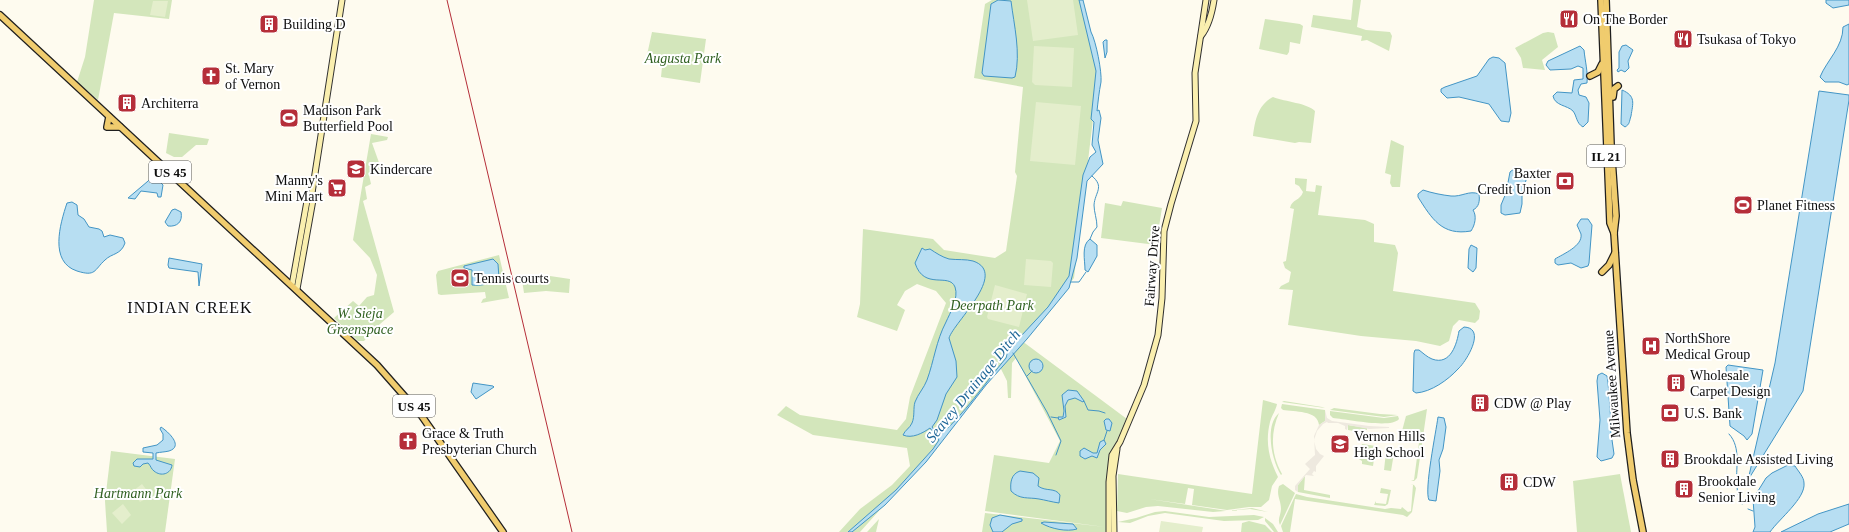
<svg xmlns="http://www.w3.org/2000/svg" width="1849" height="532" font-family="Georgia,serif">
	<style>
		.green { fill: #d3e6bb }
		.pitch { fill: #e4eecc }
		.plaza { fill: #eee9df }
		.water { fill: #b7def2; stroke: #4395c5 }
		.lines { fill: none; stroke-linecap: round; stroke-linejoin: round }
		.stream { stroke: #4395c5; stroke-width: 1 }
		.secondary-casing { stroke: #303030; stroke-width: 7 }
		.primary-casing { stroke: #1f1f1f; stroke-width: 8 }
		.secondary { stroke: #faefaf; stroke-width: 5 }
		.primary { stroke: #f0cc6e; stroke-width: 5.5 }
		.rail { stroke: #b52e39; stroke-width: 1 }
		.labels { text-anchor: middle; dominant-baseline: central; stroke-width: 4; stroke-linejoin: round; paint-order: stroke }
		.shield { fill: #fff; stroke: #565656; stroke-width: 1 }
		.shield-label { font-size: 13px; font-weight: bold; fill: #0e0e0e }
		.poi-label { font-size: 14px; fill: #0e0e0e; stroke: #fff; text-anchor: start }
		.park-label { font-size: 14px; font-style: italic; fill: #316122; stroke: #fff }
		.street-label { font-size: 14px; fill: #0e0e0e; stroke: #fff }
		.water-label { font-size: 15px; font-style: italic; fill: #1f6798; stroke: #fff }
		.quarter-label { font-size: 16px; letter-spacing: 1px; fill: #0e0e0e; stroke: #fff }
	</style>
	<rect width="100%" height="100%" fill="#fefbef"/>
	<g class="green">
		<path d="M94,0h78l-3,19 -55,-6 -16,87 -21,-18 8,-25z"/>
		<path d="M992,0h91l16,69 -25,209 -27,35 -25,28 105,78 -15,33 -4,80h-126l3,-19 120,14 -120,-16 9,-56 55,8 11,-22 -44,-83 -4,5 -1,35h-3l-1,-17 -7,-14 -88,107 -52,58h-21l21,-23 32,-24 18,-19 -3,-18 -94,-13 -36,-20 9,-9 14,9 97,15 9,-11 4,-22 36,-94 -10,-12 -19,-7 -12,7 -8,14 8,5 -8,21 -40,-14 3,-13 3,-75 70,10 11,11 51,8 11,-7 11,-75 -2,-4 8,-85 -49,-9 11,-74z"/>
		<path d="M1353,0h8l-4,27 9,3 24,2 2,4 -3,15 -22,-11 -6,1 1,-5 -51,-9 2,-12 38,5z"/>
		<path d="M1265,19l35,5 3,2 -3,18 -10,-2 -1,10 -2,3 -28,-6z"/>
		<path d="M652,32l54,7 -6,44 -39,-6 2,-20 -16,-2z"/>
		<path d="M1548,32l6,1 4,14 -16,13 3,10 -22,-2 -2,-10 -6,-10 28,-15z"/>
		<path d="M1273,97c13,5 34,6 42,14l-4,32 -12,-1 -4,1 -42,-7c2,-16 5,-31 20,-39z"/>
		<path d="M169,133l40,6 -2,6h-11l-14,12h-8l-8,-4z"/>
		<path d="M371,134l17,3 -1,3 -15,3 10,28 -13,4 2,9 -6,3 2,12 -4,2 31,111 -21,18 -9,11h-6l-24,-23 19,-17 6,5 8,-9 7,-2 3,-20 -7,-17 -17,-18z"/>
		<path d="M1391,140l13,6 -4,41h-8l-2,-4 1,-8 -6,-2z"/>
		<path d="M1295,178l12,1 -1,12 9,1 1,-7 6,1 -4,29 47,5 9,4v18l21,3 3,8 -5,38 82,12 5,8 -1,8 -4,4 -16,-3 -6,6 -4,15 -9,5 -24,-5 -55,-5 -73,-11 5,-35 -14,-1 2,-3 8,-4 2,-10 -6,-4 -2,-6 3,-1 8,-52 -4,-1c2,-9 10,-7 13,-16l-4,-6 -4,-2z"/>
		<path d="M1123,201l39,7 -6,37 -55,-7 4,-35 16,3z"/>
		<path d="M499,255l10,43 -28,5 2,-4 3,-1 -1,-6 -44,3 -3,-1 -2,-19 2,-4z"/>
		<path d="M550,276l20,3 -1,14 -23,-2 -22,2 -2,-13z"/>
		<path d="M1263,400l14,4c-1,6 -5,11 -7,18 -5,20 -1,37 8,55l-6,9 -3,14 -8,7h-12l-22,3 -35,-5 2,-16 -6,-1 -3,16 -36,-5 78,12 25,-3 16,4 -18,-3 -37,3 -55,-6 -12,1 -19,6 -10,-2 1,-37 134,20z"/>
		<path d="M1284,401l38,6 3,1 -43,-6z"/>
		<path d="M1282,404l43,6v11l-6,4c-1,-15 -25,-13 -36,-15l-2,-2z"/>
		<path d="M1334,408l46,6 18,1 -14,2 -54,-7z"/>
		<path d="M1427,409l-10,69 -3,3h-3l3,-1 6,-45h-3l1,-4 -13,-2 -1,3 -2,-1 4,-15z"/>
		<path d="M1330,411l54,7 14,-2 1,3c-8,10 -52,0 -66,-1l-3,-3z"/>
		<path d="M1279,413c-9,21 -8,41 3,61l-1,1c-9,-14 -17,-49 -2,-62z"/>
		<path d="M1348,425l19,3v2l-6,-1 -1,3 -12,-2z"/>
		<path d="M1362,444l14,2 -3,20 -11,-2v-3l-5,-3z"/>
		<path d="M111,451l64,8 -10,73h-58l-2,-31z"/>
		<path d="M1386,452l8,1 -3,18 -7,-1z"/>
		<path d="M1620,474l11,58h-54l-4,-51z"/>
		<path d="M1305,476l-1,14 26,5v3l-32,-6v-7z"/>
		<path d="M1283,484l12,9 -15,32c-3,-6 1,-10 1,-16 0,-9 -5,-14 -2,-23z"/>
		<path d="M1410,484l4,1 2,3 -4,24 -5,5 -4,-2 -108,-16 -5,33h-7l-2,-6 15,-32 11,3 78,12 6,-1 10,1 1,-2 6,5 3,-1 2,-26z"/>
		<path d="M1381,488l10,2 -3,14 -3,2 -11,-1 2,-4v2l10,1 2,-10 -8,-1z"/>
		<path d="M1165,511l44,6 45,-2 10,2 -6,3 -34,1 -59,-8 -17,3 -18,7 -12,-1 18,-4 19,-6z"/>
		<path d="M1265,518l8,6 5,8h-4l-9,-11z"/>
		<path d="M879,519l-3,13h-9z"/>
		<path d="M1249,521l16,4 7,7h-31l1,-9z"/>
	</g>
	<g class="pitch">
		<path d="M1027,0h46l5,35 -45,6z"/>
		<path d="M153,1h15l-3,16 -15,-2z"/>
		<path d="M1034,46l40,2 -2,39 -37,-2 -3,-3z"/>
		<path d="M1036,102l45,4 -6,59 -45,-4z"/>
		<path d="M1026,259l25,2 2,2 -2,24 -27,-2z"/>
		<path d="M454,268l15,3 -3,16 -14,-2z"/>
		<path d="M995,285l32,9 -8,33 -31,-8 -1,-2z"/>
		<path d="M142,484l9,12 -11,6 -7,-11z"/>
		<path d="M123,504l8,11 -9,9 -10,-11z"/>
		<path d="M1161,521l42,6 -1,5h-43z"/>
	</g>
	<path class="plaza" d="M1325,410l2,8 5,3 37,5 20,1v1l-20,1 -21,-4 -1,5 -2,-1v-3l-7,-3h-10l-1,-1 -4,2 -6,7 -3,9 2,9 4,5 4,2 -8,10v6l-2,-1 -2,3 2,2 -8,-1 -8,10v7l-3,-2v-4l15,-17 -5,-5 10,-9 -1,-19 5,-11 6,-4z"/>
	<g class="water">
		<path d="M998,0l13,1c3,24 10,52 4,76l-3,1 -28,-2 -2,-3 9,-69z"/>
		<path d="M1079,0h4l8,32c5,9 11,40 10,50 -2,10 -3,20 -4,29l2,-1 2,8 -3,22 5,24 -16,17 -10,77 -8,30 -42,51 -41,46 -60,77 -41,43 -33,27h-4l48,-42 37,-41 6,-9 -9,-12c-7,5 -18,11 -27,7 2,-5 7,-7 9,-12 3,-7 1,-15 3,-21 3,-8 9,-14 12,-22 7,-19 9,-39 19,-58 4,-9 13,-24 9,-35 -6,-15 -31,4 -40,-24l7,-15 3,2 5,-1c6,4 12,8 19,10 8,1 17,0 24,2 36,12 -19,61 -24,77l7,23 1,16 -11,17 -9,26 -5,7 7,9c26,-22 45,-52 67,-78l2,-8 40,-43 21,-31 14,-101 7,-18 6,-5 -4,-7 2,-23 -3,-3 5,-48z"/>
		<path d="M1826,0h23v5l-16,3 -7,-5z"/>
		<path d="M1849,24v60l-2,1 -8,-3h-14l-5,-5c7,-17 23,-30 23,-50z"/>
		<path d="M1105,40h2v12l-2,6 -2,-16z"/>
		<path d="M1626,45l7,5 -5,11 1,7 -4,4 -4,-2 -3,2 -1,-2 2,-2v-16l3,-6z"/>
		<path d="M1580,46l4,4c1,11 4,21 3,33l-6,1 -3,6 1,5 7,2 3,6 -1,19 -5,5c-7,-4 -6,-11 -10,-16 -6,-6 -18,-5 -20,-15l4,-4 15,1 2,-13 9,-1v-11l-5,-2 -7,3 -21,1 -4,-5 2,-4z"/>
		<path d="M1493,57l6,1 6,5 6,50 -2,9 -8,-1 -12,-17 -30,-7 -12,1 -6,-6v-3l4,-2 32,-11 12,-17z"/>
		<path d="M1622,90c14,6 11,13 9,26 -2,6 -1,8 -6,11l-4,-3z"/>
		<path d="M1819,91l30,4v5l-46,291 -55,89 27,-117z"/>
		<path d="M1515,168l6,1 7,5 -6,19v11l-2,9 -15,2 -4,-2v-8l5,-12 4,-21z"/>
		<path d="M154,176l9,9 -2,12h-3l-1,-4 -16,-2 -6,8 -7,-1z"/>
		<path d="M1423,190c9,3 19,5 28,6 11,1 18,-6 28,-2 1,7 0,13 -6,16 4,6 2,15 -2,21 -29,5 -39,-12 -53,-34v-3z"/>
		<path d="M72,202l5,3 1,10 6,4 5,8 10,2 3,2 2,6 6,-2 13,3 2,5c-4,12 -13,10 -20,17 -11,10 -9,17 -28,11 -28,-9 -17,-47 -10,-68z"/>
		<path d="M175,209l6,3c2,10 -4,15 -13,14l-3,-4 7,-12z"/>
		<path d="M1581,219h7l4,6 -3,38 -1,3 -7,2 -10,-5 -13,2 -3,-2v-4c8,-5 28,-13 26,-25 -1,-3 -3,-6 -4,-9z"/>
		<path d="M1090,239l7,6v11l-9,16 -3,-2c0,-10 -4,-25 5,-31z"/>
		<path d="M1471,245l6,3 -1,20 -3,4 -5,-4 1,-19z"/>
		<path d="M169,258l33,6 -3,22 -1,-14 -29,-4 -1,-3z"/>
		<path d="M493,259l5,5 1,14c-6,6 -19,8 -27,7v-15l-8,-2v-2z"/>
		<path d="M1464,327c23,1 2,35 -6,42 -10,11 -27,23 -42,24l-3,-2 1,-38 1,-3h4c4,3 8,7 13,9 19,7 25,-16 27,-28z"/>
		<circle cx="1036" cy="366" r="7"/>
		<path d="M1728,365l35,5 -11,64 -5,6 -3,-4 -14,-10 -4,-59z"/>
		<path d="M1602,373l5,3 1,6 3,40 -1,4 4,28 -2,4 -11,3 -4,-4 3,-37 -3,-39 1,-6z"/>
		<path d="M473,383l20,3 1,1 -18,12 -5,-7z"/>
		<path d="M1068,390l9,1 7,10 -1,1 -8,-4 -7,2 -3,6 1,11 -7,3 -1,-3h5l1,-6 -2,-16z"/>
		<path d="M1438,417l6,1 2,9 -3,22 -4,11 1,11 -4,30 -7,-1c-5,-10 7,-68 9,-83z"/>
		<path d="M1106,419h3l3,4 -2,8 -4,-1 -2,-9z"/>
		<path d="M161,427c5,3 24,19 8,24 -4,1 -8,1 -13,2v7l16,5c-1,9 -11,12 -18,6 -3,-2 -3,-5 -6,-8l-5,1 -3,3 -6,-1 -1,-3 4,-4h16v-6l-10,-1v-4l14,-3 6,-5v-6l-3,-5z"/>
		<path d="M1104,440l2,4 -6,6 -3,8 -5,-2 -7,3 -5,-3v-5l4,-3 9,5h4l3,-11z"/>
		<path d="M1788,465l7,1c3,5 9,11 9,17 2,15 -25,36 -34,49h-17l2,-5 -2,-28 13,-21 6,-5z"/>
		<path d="M1020,471l13,2 6,5 -1,8c8,6 17,1 22,9l-1,8c-7,-1 -14,-3 -20,-4 -11,-2 -19,1 -28,-8 -1,-8 0,-17 9,-20z"/>
		<path d="M1849,504v20l-19,8h-49l37,-18z"/>
		<path d="M1000,515l22,4v2l-10,3 -10,8h-9l-3,-7 2,-7z"/>
		<path d="M1044,522l29,2 4,5c-10,3 -26,0 -36,-6z"/>
	</g>
	<g class="lines">
		<g class="stream">
			<path d="M1090,239l3,-7 4,-5c0,-8 -3,-15 -3,-22 1,-13 11,-18 -2,-29"/>
			<path d="M1071,282h8l7,-10"/>
			<path d="M1013,353l34,59 14,29 -5,14"/>
			<path d="M1027,376l5,-5"/>
			<path d="M1084,401l4,9 11,1 6,2"/>
			<path d="M1051,417l7,1"/>
			<path d="M1729,434c13,14 6,35 8,52 0,6 2,12 5,18"/>
			<path d="M1104,440l3,-9"/>
			<path d="M1748,509l5,2"/>
		</g>
		<g class="secondary-casing">
			<g id="secondary">
				<path d="M1201,36c8,-10 11,-23 13,-36"/>
				<path d="M292,285l15,-84 5,-8"/>
				<path d="M297,289l16,-89 -1,-7 30,-193"/>
				<path d="M1109,532v-50l3,-27 8,-13 24,-57 14,-50 4,-37 2,-67 7,-27 25,-83 -1,-48 11,-73"/>
				<path d="M1114,532l-1,-56 4,-27"/>
			</g>
		</g>
		<g class="primary-casing">
			<g id="primary">
				<path d="M1601,0l9,223 4,10"/>
				<path d="M1606,0l5,145 5,71 -2,17 13,200 6,47 10,52"/>
				<path d="M0,15l377,350 44,50 82,117"/>
				<path d="M1590,76l8,-4 4,-8"/>
				<path d="M1613,97l1,-8 4,-3"/>
				<path d="M109,117l-2,10h13"/>
				<path d="M1602,272l7,-7 6,-12"/>
			</g>
		</g>
		<use href="#secondary" class="secondary"/>
		<use href="#primary" class="primary"/>
		<path class="rail" d="M447,0l125,532"/>
	</g>
	<defs>
		<g id="restaurant-square" transform="scale(1)"><rect x="-9" y="-9" width="18" height="18" rx="4" fill="#b52e39" stroke="#fff"/><path d="M-5-6h1v4h1v-4h1v4h1v-4h1v5L-1.5 .5V6h-2V.5L-5-1ZM5-6V6H3V1.5H1.5Q1.5-4 5-6Z" fill="#fff"/></g>
		<g id="building-square" transform="scale(1)"><rect x="-9" y="-9" width="18" height="18" rx="4" fill="#b52e39" stroke="#fff"/><path d="M-4-6H4V6H1V3H-1V6H-4ZM-2.5-4.3h1.7v1.8h-1.7ZM.8-4.3h1.7v1.8H.8ZM-2.5-1h1.7V.8h-1.7ZM.8-1h1.7V.8H.8Z" fill="#fff"/></g>
		<g id="church-square" transform="scale(1)"><rect x="-9" y="-9" width="18" height="18" rx="4" fill="#b52e39" stroke="#fff"/><path d="M-1.2-6h2.4v3.5h3.3v2.4h-3.3V6h-2.4V-.1h-3.3v-2.4h3.3Z" fill="#fff"/></g>
		<g id="stadium-square" transform="scale(1)"><rect x="-9" y="-9" width="18" height="18" rx="4" fill="#b52e39" stroke="#fff"/><path d="M0-5a6.5 5 0 1 0 0 10a6.5 5 0 1 0 0-10ZM-3.5-1.8h7v3.6h-7Z" fill="#fff"/></g>
		<g id="school-square" transform="scale(1)"><rect x="-9" y="-9" width="18" height="18" rx="4" fill="#b52e39" stroke="#fff"/><path d="M0-5L7-2L0 1L-7-2ZM-4 1L0 2.5L4 1V4Q0 6-4 4Z" fill="#fff"/></g>
		<g id="bank-square" transform="scale(1)"><rect x="-9" y="-9" width="18" height="18" rx="4" fill="#b52e39" stroke="#fff"/><path d="M-6-4H6V4H-6ZM0-2.3a2.3 2.3 0 1 0 0 4.6a2.3 2.3 0 1 0 0-4.6Z" fill="#fff"/></g>
		<g id="supermarket-square" transform="scale(1)"><rect x="-9" y="-9" width="18" height="18" rx="4" fill="#b52e39" stroke="#fff"/><path d="M-6-5.5h2.5l.6 2H6L4.5 2H-2.5L-4.4-4H-6ZM-1.5 3.2a1.3 1.3 0 1 0 .1 0ZM3 3.2a1.3 1.3 0 1 0 .1 0Z" fill="#fff"/></g>
		<g id="hospital-square" transform="scale(1)"><rect x="-9" y="-9" width="18" height="18" rx="4" fill="#b52e39" stroke="#fff"/><path d="M-5-5h3v3.5h4V-5h3V5h-3V1.5h-4V5h-3Z" fill="#fff"/></g>
	</defs>
	<g fill-rule="evenodd">
		<use href="#restaurant-square" x="1569" y="19"/>
		<use href="#building-square" x="269" y="24"/>
		<use href="#restaurant-square" x="1683" y="39"/>
		<use href="#church-square" x="211" y="76"/>
		<use href="#building-square" x="127" y="103"/>
		<use href="#stadium-square" x="289" y="118"/>
		<use href="#school-square" x="356" y="169"/>
		<use href="#bank-square" x="1565" y="181"/>
		<use href="#supermarket-square" x="337" y="188"/>
		<use href="#stadium-square" x="1743" y="205"/>
		<use href="#stadium-square" x="460" y="278"/>
		<use href="#hospital-square" x="1651" y="346"/>
		<use href="#building-square" x="1676" y="383"/>
		<use href="#building-square" x="1480" y="403"/>
		<use href="#bank-square" x="1670" y="413"/>
		<use href="#church-square" x="408" y="441"/>
		<use href="#school-square" x="1340" y="444"/>
		<use href="#building-square" x="1670" y="459"/>
		<use href="#building-square" x="1509" y="482"/>
		<use href="#building-square" x="1684" y="489"/>
	</g>
	<g class="labels">
		<g class="shield">
			<rect x="1587" y="145" width="38" height="22" rx="3"/>
			<rect x="149" y="161" width="42" height="22" rx="3"/>
			<rect x="393" y="395" width="42" height="22" rx="3"/>
		</g>
		<g class="shield-label">
			<text x="1606" y="156">IL 21</text>
			<text x="170" y="172">US 45</text>
			<text x="414" y="406">US 45</text>
		</g>
		<g class="poi-label">
			<text x="1583" y="19">On The Border</text>
			<text x="283" y="24">Building D</text>
			<text x="1697" y="39">Tsukasa of Tokyo</text>
			<text x="225" y="68">St. Mary<tspan x="225" dy="16">of Vernon</tspan></text>
			<text x="141" y="103">Architerra</text>
			<text x="303" y="110">Madison Park<tspan x="303" dy="16">Butterfield Pool</tspan></text>
			<text x="370" y="169">Kindercare</text>
			<text x="1551" y="173" text-anchor="end">Baxter<tspan x="1551" dy="16">Credit Union</tspan></text>
			<text x="323" y="180" text-anchor="end">Manny's<tspan x="323" dy="16">Mini Mart</tspan></text>
			<text x="1757" y="205">Planet Fitness</text>
			<text x="474" y="278">Tennis courts</text>
			<text x="1665" y="338">NorthShore<tspan x="1665" dy="16">Medical Group</tspan></text>
			<text x="1690" y="375">Wholesale<tspan x="1690" dy="16">Carpet Design</tspan></text>
			<text x="1494" y="403">CDW @ Play</text>
			<text x="1684" y="413">U.S. Bank</text>
			<text x="422" y="433">Grace &amp; Truth<tspan x="422" dy="16">Presbyterian Church</tspan></text>
			<text x="1354" y="436">Vernon Hills<tspan x="1354" dy="16">High School</tspan></text>
			<text x="1684" y="459">Brookdale Assisted Living</text>
			<text x="1698" y="481">Brookdale<tspan x="1698" dy="16">Senior Living</tspan></text>
			<text x="1523" y="482">CDW</text>
		</g>
		<g class="park-label">
			<text x="683" y="58">Augusta Park</text>
			<text x="992" y="305">Deerpath Park</text>
			<text x="360" y="313">W. Sieja<tspan x="360" dy="16">Greenspace</tspan></text>
			<text x="138" y="493">Hartmann Park</text>
		</g>
		<g class="street-label">
			<text transform="translate(1152 266) rotate(-86)">Fairway Drive</text>
			<text transform="translate(1612 384) rotate(-94)">Milwaukee Avenue</text>
		</g>
		<g class="water-label">
			<text transform="translate(973 386) rotate(-51)">Seavey Drainage Ditch</text>
		</g>
		<g class="quarter-label">
			<text x="190" y="307">INDIAN CREEK</text>
		</g>
	</g>
</svg>
